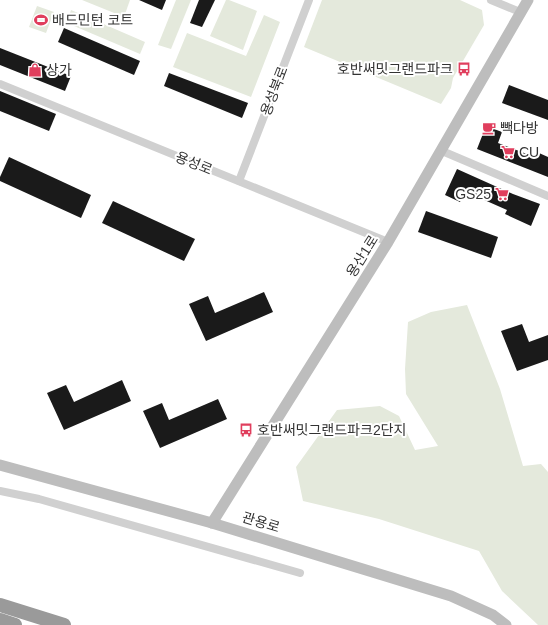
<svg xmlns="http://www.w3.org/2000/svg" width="548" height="625" font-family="Arial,'Noto Sans KR',sans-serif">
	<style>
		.green { fill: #e4e9dc }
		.building { fill: #1a1a1a }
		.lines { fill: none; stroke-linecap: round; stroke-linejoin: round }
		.minor { stroke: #d0d0d0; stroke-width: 8 }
		.secondary { stroke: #bdbdbd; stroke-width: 11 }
		.motorway { stroke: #9a9a9a; stroke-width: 14 }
		.labels { text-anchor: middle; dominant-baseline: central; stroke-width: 4; stroke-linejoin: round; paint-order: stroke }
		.poi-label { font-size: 14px; fill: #333; stroke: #fff; text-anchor: start }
		.street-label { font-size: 14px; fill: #333; stroke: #fff }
	</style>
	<rect width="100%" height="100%" fill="#fff"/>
	<g class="green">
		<path d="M82,0h48l-6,17z"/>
		<path d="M176,0h15l-20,49 -13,-4z"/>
		<path d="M226,0h3l28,11 -14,39 -33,-14z"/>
		<path d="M322,0h138l22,10 2,15 -31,53 -2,10 -10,16 -137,-57z"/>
		<path d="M37,6l17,6 -8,21 -17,-6z"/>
		<path d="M71,10l74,32 -5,12 -73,-31z"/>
		<path d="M264,15l16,7 -29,75 -78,-30 14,-34 59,23z"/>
		<path d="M467,305l33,84 23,77 18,-2 7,8v153h-10l-36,-34 -23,-40 -100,-32 -76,-18 -7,-34 41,-57 43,-4 19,10 16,34 23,-4 -32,-52 -1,-25 3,-47 23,-10z"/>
	</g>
	<g class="building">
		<path d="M139,0h27l-4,10z"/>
		<path d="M199,0h16l-13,27 -12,-4z"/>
		<path d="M64,28l76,33 -6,14 -76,-33z"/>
		<path d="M0,48l71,28 -6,15 -65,-26z"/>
		<path d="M169,73l79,30 -6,15 -78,-32z"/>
		<path d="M509,85l39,15v20l-46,-17z"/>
		<path d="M0,91l56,23 -7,17 -49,-20z"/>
		<path d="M486,126l16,6 -4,11 39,15 2,-5 9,4v20l-71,-28z"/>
		<path d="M9,157l82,38 -10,23 -81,-37v-4z"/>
		<path d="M457,169l56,25 27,10 -9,22 -26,-12 2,-4 -43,-19 -4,11 -15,-7z"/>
		<path d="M113,201l82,38 -11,22 -82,-38z"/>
		<path d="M426,211l72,26 -7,21 -73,-26z"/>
		<path d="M264,292l9,20 -67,29 -17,-37 19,-8 7,17z"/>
		<path d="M522,324l7,18 19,-7v25l-31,11 -16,-40z"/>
		<path d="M122,380l9,21 -67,29 -17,-37 19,-8 8,17z"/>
		<path d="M218,399l9,20 -67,29 -17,-37 19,-8 7,17z"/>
	</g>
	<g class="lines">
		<g class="minor">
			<path d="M491,0l29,12"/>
			<path d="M0,84l388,158"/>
			<path d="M442,151l106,45"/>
			<path d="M239,181l70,-181"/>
			<path d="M0,491l39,8 261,74"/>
		</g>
		<g class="secondary">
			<path d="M0,465l212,58 239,73 42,19 13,10"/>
			<path d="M212,523l176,-281 140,-242"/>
		</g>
		<g class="motorway">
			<path d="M0,605l64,20"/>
			<path d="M0,620l15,5"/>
		</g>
	</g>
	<defs>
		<g id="stadium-bare" transform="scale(1.08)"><path d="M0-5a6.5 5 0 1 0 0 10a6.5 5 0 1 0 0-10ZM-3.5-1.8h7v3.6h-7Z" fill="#e03e5d" stroke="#fff" stroke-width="2.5" paint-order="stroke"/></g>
		<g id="bus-bare" transform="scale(1.08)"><path d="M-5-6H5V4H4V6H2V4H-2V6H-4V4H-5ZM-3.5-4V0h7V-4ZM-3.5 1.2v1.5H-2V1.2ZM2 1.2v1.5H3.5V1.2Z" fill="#e03e5d" stroke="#fff" stroke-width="2.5" paint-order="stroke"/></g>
		<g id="shop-bare" transform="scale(1.08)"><path d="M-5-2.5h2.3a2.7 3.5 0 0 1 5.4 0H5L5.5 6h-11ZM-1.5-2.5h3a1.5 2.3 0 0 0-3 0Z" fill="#e03e5d" stroke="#fff" stroke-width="2.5" paint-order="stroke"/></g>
		<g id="cafe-bare" transform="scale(1.08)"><path d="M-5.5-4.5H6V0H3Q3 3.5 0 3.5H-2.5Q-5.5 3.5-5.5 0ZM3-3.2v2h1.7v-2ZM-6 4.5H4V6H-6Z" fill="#e03e5d" stroke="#fff" stroke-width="2.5" paint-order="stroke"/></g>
		<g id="supermarket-bare" transform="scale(1.08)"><path d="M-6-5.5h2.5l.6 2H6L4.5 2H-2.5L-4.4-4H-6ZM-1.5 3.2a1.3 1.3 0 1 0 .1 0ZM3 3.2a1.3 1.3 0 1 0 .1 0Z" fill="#e03e5d" stroke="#fff" stroke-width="2.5" paint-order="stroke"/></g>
	</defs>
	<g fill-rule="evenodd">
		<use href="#stadium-bare" x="41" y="20"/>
		<use href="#bus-bare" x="464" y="69"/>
		<use href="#shop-bare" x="35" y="70"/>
		<use href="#cafe-bare" x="489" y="128"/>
		<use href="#supermarket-bare" x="508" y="152"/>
		<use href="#supermarket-bare" x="502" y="194"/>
		<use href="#bus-bare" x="246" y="430"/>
	</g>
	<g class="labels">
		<g class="poi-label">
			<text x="52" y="20">배드민턴 코트</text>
			<text x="453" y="69" text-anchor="end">호반써밋그랜드파크</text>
			<text x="46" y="70">상가</text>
			<text x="500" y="128">빽다방</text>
			<text x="519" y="152">CU</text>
			<text x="491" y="194" text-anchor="end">GS25</text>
			<text x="257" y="430">호반써밋그랜드파크2단지</text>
		</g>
		<g class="street-label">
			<text transform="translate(274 91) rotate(-69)">용성북로</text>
			<text transform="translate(194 163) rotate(22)">용성로</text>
			<text transform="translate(362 256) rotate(-58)">용산1로</text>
			<text transform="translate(261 522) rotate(17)">관용로</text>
		</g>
	</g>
</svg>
